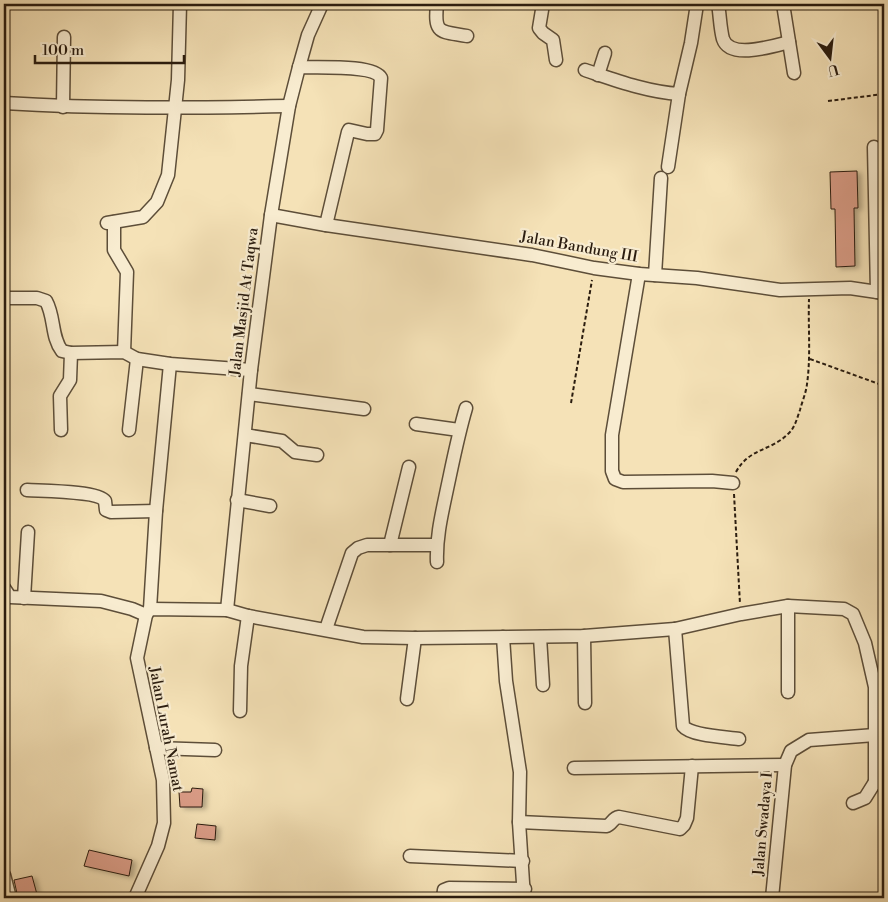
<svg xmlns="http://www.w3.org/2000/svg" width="888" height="902" font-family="'Libre Bodoni',serif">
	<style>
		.building { fill: #dc9e89; stroke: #2a1c0f; filter: url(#shadow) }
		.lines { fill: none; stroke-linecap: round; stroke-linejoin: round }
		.minor-casing { stroke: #5d4e39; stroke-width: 15 }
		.path { stroke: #2a1c0f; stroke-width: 2; stroke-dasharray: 4 2.5; stroke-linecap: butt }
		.minor { stroke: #f8ecd0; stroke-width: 12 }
		.labels { text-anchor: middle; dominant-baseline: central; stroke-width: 4.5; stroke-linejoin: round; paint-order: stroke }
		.street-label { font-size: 15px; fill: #2a1c0f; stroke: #f8ecd0 }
	</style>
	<defs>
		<filter id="shadow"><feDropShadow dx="4" dy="2" stdDeviation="2.5" flood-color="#0004"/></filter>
	</defs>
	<rect width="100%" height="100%" fill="#f5e2b7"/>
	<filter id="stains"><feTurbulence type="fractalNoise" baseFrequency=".004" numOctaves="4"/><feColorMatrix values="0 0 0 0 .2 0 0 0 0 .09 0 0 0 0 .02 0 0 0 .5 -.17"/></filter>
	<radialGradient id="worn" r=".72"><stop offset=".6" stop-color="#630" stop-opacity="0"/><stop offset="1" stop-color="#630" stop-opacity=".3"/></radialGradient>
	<g class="building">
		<path d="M857,171l1,37h-4l1,58 -19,1 -1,-58h-4l-1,-37z"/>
		<path d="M192,788l11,1 -1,18h-22l-1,-15h12z"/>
		<path d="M197,824l19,2 -1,14 -20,-2z"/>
		<path d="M89,850l43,10 -3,16 -45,-10z"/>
		<path d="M32,876l6,22h-20l-4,-18z"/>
	</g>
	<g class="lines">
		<g class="minor-casing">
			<g id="minor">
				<path d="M437,4c-3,31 3,27 30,32"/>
				<path d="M543,4l-4,24 4,5 10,7 3,20"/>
				<path d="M718,4c2,11 2,24 5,35 7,21 50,7 66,3"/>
				<path d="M783,4l11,69"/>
				<path d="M299,67c17,1 75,-3 82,11l-4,52 -2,4h-8l-18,-4 -1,2 -22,93"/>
				<path d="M585,70c30,10 62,22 94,24l12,-51 6,-39"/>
				<path d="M598,75l7,-22"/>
				<path d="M4,103c95,6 190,5 285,3"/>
				<path d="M63,107l1,-70"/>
				<path d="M874,147l3,145"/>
				<path d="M668,167l11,-73"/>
				<path d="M271,215l55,10 206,30 62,13 45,6 58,4 83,12 70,-2 34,5"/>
				<path d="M114,222v28l13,22 -3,80"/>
				<path d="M107,223l36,-6 14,-15 11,-27 10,-95 2,-76"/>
				<path d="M639,274l-27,161v36l3,8 8,3 89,-1 21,2"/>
				<path d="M655,275l6,-97"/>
				<path d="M4,298h33l9,3c9,16 5,36 16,50l9,2 53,-1 13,7 33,5 81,6"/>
				<path d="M249,394l115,15"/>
				<path d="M416,424l43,6"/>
				<path d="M61,430l-1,-34 10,-16 1,-27"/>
				<path d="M129,430l8,-71"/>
				<path d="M245,435l37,6 13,11 22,3"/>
				<path d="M27,490c14,1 71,1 78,11l1,9 5,2 45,-1"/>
				<path d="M237,500l33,6"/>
				<path d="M390,545l19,-78"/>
				<path d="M437,562c-1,-25 5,-49 10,-73 6,-28 11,-54 19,-81"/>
				<path d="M4,588l6,9 91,4 31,8 14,6"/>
				<path d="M24,598l4,-66"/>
				<path d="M150,609l6,-98 14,-147"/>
				<path d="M227,610l24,-240 20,-155 18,-109 10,-39 9,-32 14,-31"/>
				<path d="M326,629l26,-76 6,-5 9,-3h69"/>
				<path d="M675,629l8,97c8,10 43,11 56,13"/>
				<path d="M584,636l1,67"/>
				<path d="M503,637l3,44 14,91 -1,50 5,76"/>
				<path d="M540,637l3,48"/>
				<path d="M788,692v-86"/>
				<path d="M407,699l8,-61"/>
				<path d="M240,711l1,-45 7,-50"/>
				<path d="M156,748l59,2"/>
				<path d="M574,768l211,-3"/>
				<path d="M853,803l12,-5 10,-16"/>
				<path d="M519,822l87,4c6,-1 6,-8 13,-9l61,12 4,-4 3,-7 5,-52"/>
				<path d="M410,856l113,5"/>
				<path d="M4,875l6,23"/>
				<path d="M135,898l23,-52 6,-23 -1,-43 -26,-122 9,-43 4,-6 77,1 21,6 115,21 52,1 169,-2 91,-7 66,-15 47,-8 56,3 9,5 12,29 10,44v95l9,1"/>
				<path d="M443,898l1,-8 5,-2 76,1"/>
				<path d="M772,898l13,-133 6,-14 18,-11 66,-5"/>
			</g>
		</g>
		<g class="path">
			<path d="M828,101l56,-7"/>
			<path d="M810,359l69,25"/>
			<path d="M571,403l21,-123"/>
			<path d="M736,472c13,-24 35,-21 52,-38 7,-6 9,-16 12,-24 2,-8 6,-17 7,-26 4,-28 1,-57 2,-85"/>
			<path d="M734,494l6,110"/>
		</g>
		<use href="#minor" class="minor"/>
	</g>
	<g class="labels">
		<g class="street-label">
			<text transform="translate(579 247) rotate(10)">Jalan Bandung III</text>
			<text transform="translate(244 302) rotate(-83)">Jalan Masjid At Taqwa</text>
			<text transform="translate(166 729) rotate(79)">Jalan Lurah Namat</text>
			<text transform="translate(763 824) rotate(-85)">Jalan Swadaya I</text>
		</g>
	</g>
	<rect width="888" height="902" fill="none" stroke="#f5e2b7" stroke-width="20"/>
	<rect x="5" y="5" width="878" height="892" fill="none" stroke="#2a1c0f" stroke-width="2.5"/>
	<rect x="10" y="10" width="868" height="882" fill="none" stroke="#2a1c0f"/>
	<g transform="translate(830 58) rotate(165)" stroke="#f8ecd0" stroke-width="4" paint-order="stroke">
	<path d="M0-4L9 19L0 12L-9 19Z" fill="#2a1c0f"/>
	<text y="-8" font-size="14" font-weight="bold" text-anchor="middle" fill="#2a1c0f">U</text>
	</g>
	<path d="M35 55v8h149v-8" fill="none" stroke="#2a1c0f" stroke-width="2.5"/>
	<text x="42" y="55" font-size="15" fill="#2a1c0f" stroke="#f8ecd0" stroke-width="4" paint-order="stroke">100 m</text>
	<rect width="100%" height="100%" filter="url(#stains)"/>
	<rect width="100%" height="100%" fill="url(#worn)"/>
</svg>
